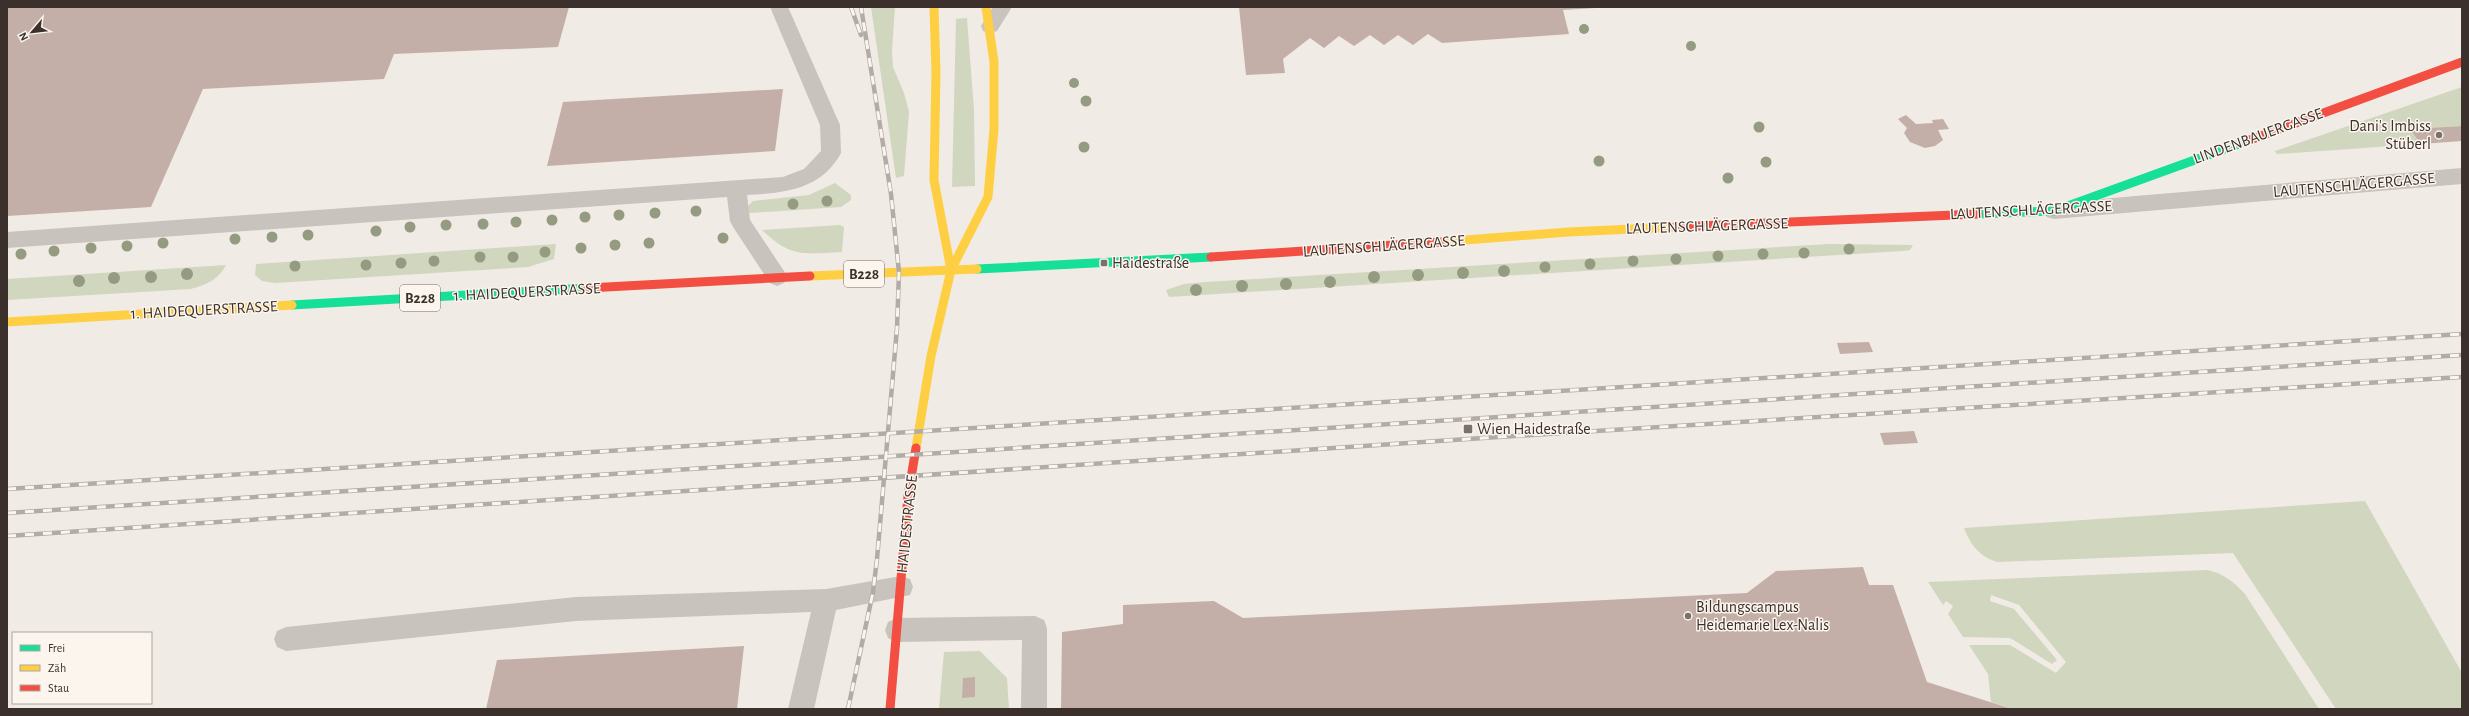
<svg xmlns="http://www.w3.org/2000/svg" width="2469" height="716" font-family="'Alegreya Sans',sans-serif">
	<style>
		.green { fill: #d1d6bf }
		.building { fill: #c3afa7 }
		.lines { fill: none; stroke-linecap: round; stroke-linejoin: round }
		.lane { fill: #c9c3be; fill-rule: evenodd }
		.street { fill: #c9c3be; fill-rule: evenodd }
		.fast { stroke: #16e098; stroke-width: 9 }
		.slow { stroke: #ffcf43; stroke-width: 9 }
		.jam { stroke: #f24e42; stroke-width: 9 }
		.rail-casing { stroke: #b1aca8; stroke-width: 4.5 }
		.rail { stroke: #fbf5ee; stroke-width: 3; stroke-dasharray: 9; stroke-linecap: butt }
		.tree { fill: #959b80 }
		.poi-dot { fill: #7a716c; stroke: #fbf5ee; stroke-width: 1.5 }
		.labels { text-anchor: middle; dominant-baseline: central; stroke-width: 3; stroke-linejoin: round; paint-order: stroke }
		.shield { fill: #fbf5ee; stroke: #756b66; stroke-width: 1 }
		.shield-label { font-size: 15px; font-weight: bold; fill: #3b302b }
		.poi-label { font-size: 16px; fill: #3b302b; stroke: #fbf5ee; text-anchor: start }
		.street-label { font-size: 16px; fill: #3b302b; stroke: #fbf5ee }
	</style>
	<rect width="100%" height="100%" fill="#f0ebe5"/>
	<g class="green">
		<path d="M871,7h24l-3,44 1,16 11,26 5,19 -5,64 -8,2z"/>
		<path d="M967,18l7,92 1,76 -23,1 4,-168z"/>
		<path d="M2462,87v39l-51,3 10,15 -144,10 -2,-3z"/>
		<path d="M835,183l16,12v5l-10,7 -92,6 -4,-4 8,-8 56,-6z"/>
		<path d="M840,225l4,2 -2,25c-38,2 -51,6 -80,-22z"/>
		<path d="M556,244l-2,15 -26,8 -253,16 -13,-2 -7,-6 1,-11z"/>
		<path d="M1829,244l84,1 -3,5 -8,1 -733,46 -3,-7 18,-6 21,-2z"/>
		<path d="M226,265c-8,15 -19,19 -35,24l-184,11v-21z"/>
		<path d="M2365,501l97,172v36h-126l-103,-156 -235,9c-19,-5 -27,-17 -34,-34z"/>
		<path d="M2208,570c16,4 25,11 37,24l74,115h-306l-22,-7 -3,-28 -19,-29h41l46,28 10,-11 -47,-57 -28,-10 -1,6 24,8 43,51 -5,4 -42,-26 -47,-1 -15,-23 5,-8 -7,-5 -3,4 -15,-23z"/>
		<path d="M980,651l27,27 2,31h-70l5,-57z"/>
	</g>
	<g class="building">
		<path d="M7,7h562l-11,40 -164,7 -10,25 -181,10 -52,118 -144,9z"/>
		<path d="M1239,7h356v1l-32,2 6,24 -127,9 -14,-9 -15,11 -15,-10 -14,10 -14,-10 -16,11 -15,-10 -15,12 -14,-10 -27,21 2,14 -39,2z"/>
		<path d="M783,89l-8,62 -228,15 16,-64z"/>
		<path d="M1906,115l10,9 17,-1 -1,-3 11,-1 6,10 -11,1 5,10 -8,6 -10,2 -15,-6 -6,-9 3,-5 -9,-9z"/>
		<path d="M2462,126v15l-41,3 -11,-15z"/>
		<path d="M1869,342l4,10 -33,2 -3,-11z"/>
		<path d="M1914,431l4,12 -34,2 -4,-12z"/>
		<path d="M1863,567l6,18h24l34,97 85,27h-951l1,-77 61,-8v-19l91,-4 29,17 504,-25 29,-22z"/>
		<path d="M744,646l-7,63h-251l11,-49z"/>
		<path d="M975,677v20l-13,1 1,-20z"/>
	</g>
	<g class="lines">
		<g class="lane">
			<path d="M770,7h18l52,118 1,28c-20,37 -57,40 -94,42l3,25 38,57 -4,6 -7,3 -7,-3 -37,-56 -3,-6 -3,-24 -720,51v-16l776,-55 21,-8 17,-18 -1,-26z"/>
			<path d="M993,7h19l-15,24 -7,2 -7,-2 -2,-5z"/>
			<path d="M901,576l9,3 3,8 -3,8 -74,15 -22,99h-26l23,-97 -235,9 -290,30 -9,-4 -3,-8 3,-8 9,-4 290,-30 250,-8z"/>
			<path d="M1035,616l9,4 3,8v81h-26l1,-69 -125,2 -9,-4 -3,-8 3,-8 9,-4z"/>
		</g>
		<path class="street" d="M2462,168v16l-408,35 -7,-2 -3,-6 3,-6 7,-2z"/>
		<g class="fast">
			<path d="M1978,214l76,-3 193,-70"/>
			<path d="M977,269l234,-12"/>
			<path d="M292,305l296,-17"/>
		</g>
		<g class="slow">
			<path d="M934,7l2,65 -2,108 17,90"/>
			<path d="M1440,242l128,-10 107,-5"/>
			<path d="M951,270l37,-73 6,-68v-67l-8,-55"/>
			<path d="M810,276l141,-6"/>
			<path d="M7,322l285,-17"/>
			<path d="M916,448l15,-92 20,-86 26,-1"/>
		</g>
		<g class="jam">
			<path d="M2247,141l215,-79"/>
			<path d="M1675,227l303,-13"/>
			<path d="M1211,257l229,-15"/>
			<path d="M588,288l222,-12"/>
			<path d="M890,709l18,-213 8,-48"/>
		</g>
		<g class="rail-casing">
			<g id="rail">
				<path d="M851,7l10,28"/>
				<path d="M7,489l2455,-155"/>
				<path d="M7,513l2455,-158"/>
				<path d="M7,536l1476,-98 979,-61"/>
				<path d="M848,709l25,-117 4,-33 20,-231 2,-56 -8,-78 -30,-187"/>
			</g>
		</g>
		<use href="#rail" class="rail"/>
	</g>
	<g class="tree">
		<circle cx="1584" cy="29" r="5"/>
		<circle cx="1691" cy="46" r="5"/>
		<circle cx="1074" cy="83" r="5"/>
		<circle cx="1086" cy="101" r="5.5"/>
		<circle cx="1759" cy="127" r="5.5"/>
		<circle cx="1084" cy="147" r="5.5"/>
		<circle cx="1599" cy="161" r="5.5"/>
		<circle cx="1766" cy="162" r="5.5"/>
		<circle cx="1728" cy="178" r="5.5"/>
		<circle cx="827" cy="201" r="5.5"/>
		<circle cx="793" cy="204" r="5.5"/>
		<circle cx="696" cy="211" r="5.5"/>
		<circle cx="655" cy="213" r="5.5"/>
		<circle cx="619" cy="215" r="5.5"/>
		<circle cx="585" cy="217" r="5.5"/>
		<circle cx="552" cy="220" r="5.5"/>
		<circle cx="516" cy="222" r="5.5"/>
		<circle cx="483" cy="224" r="5.5"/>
		<circle cx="446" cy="225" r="5.5"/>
		<circle cx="410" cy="227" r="5.5"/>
		<circle cx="376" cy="231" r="5.5"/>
		<circle cx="308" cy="235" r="5.5"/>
		<circle cx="272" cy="237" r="5.5"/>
		<circle cx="723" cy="238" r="5.5"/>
		<circle cx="235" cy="239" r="5.5"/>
		<circle cx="163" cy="243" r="5.5"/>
		<circle cx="649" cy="243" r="5.5"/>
		<circle cx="615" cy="245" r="5.5"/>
		<circle cx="127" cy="246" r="5.5"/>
		<circle cx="91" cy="248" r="5.5"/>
		<circle cx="581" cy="248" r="5.5"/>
		<circle cx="1849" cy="249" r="5.5"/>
		<circle cx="54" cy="251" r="5.5"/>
		<circle cx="545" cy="252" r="5.5"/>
		<circle cx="1804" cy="253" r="5.5"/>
		<circle cx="21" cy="254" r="5.5"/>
		<circle cx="1763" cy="254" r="5.5"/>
		<circle cx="1718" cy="256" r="5.5"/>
		<circle cx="480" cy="257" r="5.5"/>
		<circle cx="513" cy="257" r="5.5"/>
		<circle cx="1676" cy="259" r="5.5"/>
		<circle cx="434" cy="261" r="5.5"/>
		<circle cx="1633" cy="261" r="5.5"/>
		<circle cx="401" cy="263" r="5.5"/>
		<circle cx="1590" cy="264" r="5.5"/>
		<circle cx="366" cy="265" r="5.5"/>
		<circle cx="295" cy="266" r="5.5"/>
		<circle cx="1545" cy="267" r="5.5"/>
		<circle cx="1504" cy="271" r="6"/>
		<circle cx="1463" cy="273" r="6"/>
		<circle cx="187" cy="274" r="6"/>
		<circle cx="1418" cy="275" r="6"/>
		<circle cx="151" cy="277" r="6"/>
		<circle cx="1374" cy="277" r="6"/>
		<circle cx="114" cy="278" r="6"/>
		<circle cx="79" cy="281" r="6"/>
		<circle cx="1330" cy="282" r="6"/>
		<circle cx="1286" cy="284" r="6"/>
		<circle cx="1242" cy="286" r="6"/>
		<circle cx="1196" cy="290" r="6"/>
	</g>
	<g class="poi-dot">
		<circle cx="2439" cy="135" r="4"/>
		<rect x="1100" y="259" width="8" height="8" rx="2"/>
		<rect x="1463" y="424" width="10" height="10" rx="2"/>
		<circle cx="1688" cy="616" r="4"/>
	</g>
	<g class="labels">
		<g class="shield">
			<rect x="844" y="261" width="40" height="26" rx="3"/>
			<rect x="400" y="285" width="40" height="26" rx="3"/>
		</g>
		<g class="shield-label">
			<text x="864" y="274">B228</text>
			<text x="420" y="298">B228</text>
		</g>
		<g class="poi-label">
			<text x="2431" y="126" text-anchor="end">Dani's Imbiss<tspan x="2431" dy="18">Stüberl</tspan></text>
			<text x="1112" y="263">Haidestraße</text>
			<text x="1477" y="429">Wien Haidestraße</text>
			<text x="1696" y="607">Bildungscampus<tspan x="1696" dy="18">Heidemarie Lex-Nalis</tspan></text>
		</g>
		<g class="street-label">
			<text transform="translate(2258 136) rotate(-20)">LINDENBAUERGASSE</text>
			<text transform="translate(2354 185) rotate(-5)">LAUTENSCHLÄGERGASSE</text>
			<text transform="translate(2031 210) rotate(-3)">LAUTENSCHLÄGERGASSE</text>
			<text transform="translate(1707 226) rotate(-2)">LAUTENSCHLÄGERGASSE</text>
			<text transform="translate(1384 246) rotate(-4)">LAUTENSCHLÄGERGASSE</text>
			<text transform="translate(527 292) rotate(-3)">1. HAIDEQUERSTRASSE</text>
			<text transform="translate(204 310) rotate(-3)">1. HAIDEQUERSTRASSE</text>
			<text transform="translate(907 524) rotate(-84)">HAIDESTRASSE</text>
		</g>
	</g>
	<rect width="2469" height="716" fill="none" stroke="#3b302b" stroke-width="16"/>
	<rect x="12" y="632" width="140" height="72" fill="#fbf5ee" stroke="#aea6a0"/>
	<rect x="20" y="645" width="20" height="6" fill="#16e098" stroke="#aea6a0"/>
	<text x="48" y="652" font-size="12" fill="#3b302b">Frei</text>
	<rect x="20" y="665" width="20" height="6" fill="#ffcf43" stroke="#aea6a0"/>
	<text x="48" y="672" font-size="12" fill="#3b302b">Zäh</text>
	<rect x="20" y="685" width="20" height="6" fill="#f24e42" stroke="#aea6a0"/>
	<text x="48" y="692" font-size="12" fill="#3b302b">Stau</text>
	<g transform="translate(32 32) rotate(242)" stroke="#fbf5ee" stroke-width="3" paint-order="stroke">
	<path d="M0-3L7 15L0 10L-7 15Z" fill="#3b302b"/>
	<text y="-6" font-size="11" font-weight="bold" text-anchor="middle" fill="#3b302b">N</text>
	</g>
</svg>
